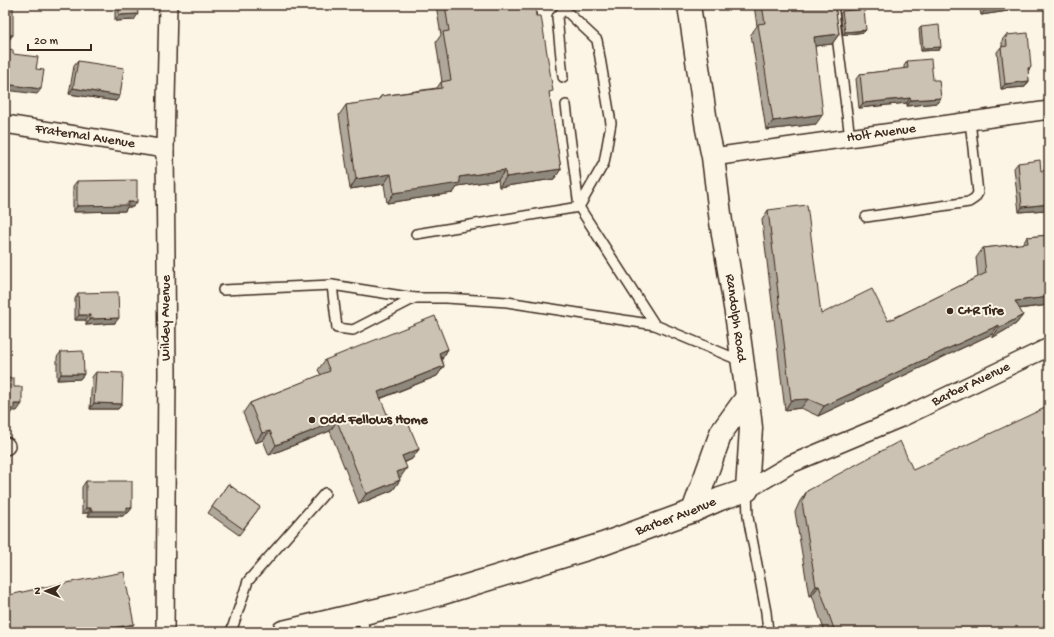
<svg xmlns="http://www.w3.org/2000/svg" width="1054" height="637" font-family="'Gochi Hand',sans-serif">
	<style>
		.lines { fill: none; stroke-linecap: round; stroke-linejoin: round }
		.service-casing { stroke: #3b2a1e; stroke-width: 12 }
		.minor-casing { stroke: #3b2a1e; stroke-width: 20 }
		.tertiary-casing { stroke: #3b2a1e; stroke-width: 25 }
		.service { stroke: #fcf5e5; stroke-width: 9 }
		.minor { stroke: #fcf5e5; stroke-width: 17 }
		.tertiary { stroke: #fcf5e5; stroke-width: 22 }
		.wall { fill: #afa79a; stroke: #3b2a1e }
		.shaded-wall { fill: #8f887d; stroke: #3b2a1e }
		.building { fill: #ccc2b3; stroke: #3b2a1e }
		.poi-dot { fill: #3b2a1e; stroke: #fcf5e5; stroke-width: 1.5 }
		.labels { text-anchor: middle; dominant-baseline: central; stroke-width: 4; stroke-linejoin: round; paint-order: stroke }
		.street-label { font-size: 14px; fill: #3b2a1e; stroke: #fcf5e5 }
		.poi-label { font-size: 14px; font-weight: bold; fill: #3b2a1e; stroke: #fcf5e5; text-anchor: start }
	</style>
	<rect width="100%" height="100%" fill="#fcf5e5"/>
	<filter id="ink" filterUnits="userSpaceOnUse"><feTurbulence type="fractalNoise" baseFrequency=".025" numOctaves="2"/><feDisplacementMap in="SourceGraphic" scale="8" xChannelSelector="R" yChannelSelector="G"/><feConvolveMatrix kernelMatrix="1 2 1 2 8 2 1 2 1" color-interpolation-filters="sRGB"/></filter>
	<g filter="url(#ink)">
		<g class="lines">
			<g class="service-casing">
				<g id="service">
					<path d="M562,5l2,4 33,31 14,83 -7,40 -25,44 76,118"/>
					<path d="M833,5l17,133"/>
					<path d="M563,77l-6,-60 7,-8"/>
					<path d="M866,217l103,-15 6,-4 3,-5 -8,-72"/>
					<path d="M416,234l163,-27 -13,-102"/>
					<path d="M332,285l5,43 16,2 62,-32"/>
					<path d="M223,290l109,-5 83,13h31l61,4 148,23 86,36"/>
					<path d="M747,490l1,27 18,95 2,20"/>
					<path d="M361,614l4,18"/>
					<path d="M231,632l17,-51 77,-88"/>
				</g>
			</g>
			<g class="minor-casing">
				<g id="minor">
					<path id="s1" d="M5,124l160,25"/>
					<path id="s2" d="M713,157l336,-47"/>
					<path d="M5,446h1"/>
					<path id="s3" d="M747,490l44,-26 110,-46 148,-71"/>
					<path d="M165,632l2,-259 -2,-224 3,-144"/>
				</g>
			</g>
			<g class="tertiary-casing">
				<g id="tertiary">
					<path d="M693,511l28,-78 26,-36"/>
					<path id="s4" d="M283,632l111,-26 46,-12 163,-50 90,-33 27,-12 27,-9 4,-62 -2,-18 -13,-97 -15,-91 -8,-65 -6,-28 -18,-124"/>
				</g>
			</g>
			<use href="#service" class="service"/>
			<use href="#minor" class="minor"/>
			<use href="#tertiary" class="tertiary"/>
		</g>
		<g class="wall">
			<path d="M115,5h22l-3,15 -19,1z"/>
			<path d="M436,5h99l26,164 -7,10 -55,8 -1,-7 -40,6 -5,7 -66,10 -3,-19 -34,5 -11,-74 7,-10 31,-4 4,-5 56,-8 4,-6h1l-6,-40 5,-7z"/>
			<path d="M754,5h81l4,29 -7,10 -17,2 1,78 -50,6 -15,-96 6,-8z"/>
			<path d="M979,5h33l-4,6 -27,4z"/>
			<path d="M842,11l22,21 -21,3 -3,-21z"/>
			<path d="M921,27l20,20 -2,3 -18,1 -2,-22z"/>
			<path d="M1006,35l22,37 1,9 -4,6 -24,2 -4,-37 4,-5h1v-7z"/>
			<path d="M78,61l38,40 -47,-7 5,-28z"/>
			<path d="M907,61l26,19 8,18 -4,5 -30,3v-3l-48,5 -3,-29 4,-5 44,-5v-3z"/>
			<path d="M1018,163l23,8 8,30v4l-3,5 -27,2 -5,-44z"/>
			<path d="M77,181l60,21 -4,5h-6l-2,4 -52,1v-26z"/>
			<path d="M768,210l53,104 67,7 90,-44 -2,-19 7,-10 40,-4 4,-7 22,-2v70l-30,4 4,6 -7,9 -24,14v-4l-174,82 -17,-8 -16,2 -23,-190z"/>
			<path d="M78,293l37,30 -29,2v-5h-11v-21z"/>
			<path d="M448,349l-6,10 2,7 -7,10 -57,23 11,25 28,25 -7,10 -8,4 -5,15 1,2 -7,10 -34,14 -29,-73 -61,24 -6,-15 -8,3 -12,-30 7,-10 71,-28 -3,-5 7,-10z"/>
			<path d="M61,352l23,22 -4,5 -23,1v-23z"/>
			<path d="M96,372l26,32 -4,5h-28l2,-32z"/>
			<path d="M913,470l136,162h-224l-13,-37 -3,1 -14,-84 5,-11 7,-10z"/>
			<path d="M86,481l46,27 -4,5h-2l-3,3h-35v-3h-6v-26z"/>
			<path d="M228,484l32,23 -21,28 -31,-22z"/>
		</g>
		<g class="shaded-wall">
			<path d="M1012,6l-4,5 -27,4 4,-5z"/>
			<path d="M138,14l-4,6 -19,1 4,-6z"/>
			<path d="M866,30l-2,2 -21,3 2,-3z"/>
			<path d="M839,34l-7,10 -25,3 7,-10z"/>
			<path d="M5,35h8l-4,5h-4z"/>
			<path d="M941,47l-2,3 -18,1 2,-3z"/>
			<path d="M1031,67l-4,6 1,-5z"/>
			<path d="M1029,81l-4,6 -24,2 4,-5z"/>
			<path d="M5,84l36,5 -4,5 -32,-4z"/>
			<path d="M73,88l47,8 -4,5 -47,-7z"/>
			<path d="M910,98l-3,5 -48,5 4,-5z"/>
			<path d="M941,98l-4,5 -30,3 4,-6z"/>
			<path d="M823,114l-7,10 -50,6 7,-9z"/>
			<path d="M561,169l-7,10 -55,8 7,-10z"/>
			<path d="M505,170l-7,10 -40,6 -5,7 -66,10 7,-10 65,-16z"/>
			<path d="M391,174l-7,10 -34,5 6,-10z"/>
			<path d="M128,202h9l-4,5h-6l-2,4 -52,1 4,-6z"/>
			<path d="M1049,204l-3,6 -27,2 3,-5z"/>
			<path d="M1049,297v8l-41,5 7,-9z"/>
			<path d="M79,315h11l-4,5h-11z"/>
			<path d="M1023,315l-7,9 -24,14 7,-10z"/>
			<path d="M119,318l-4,5 -29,2 4,-6z"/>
			<path d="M999,325l-7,9 -174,82 6,-10z"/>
			<path d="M448,349l-6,10 -3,-6z"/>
			<path d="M444,366l-7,10 -66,26 7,-10z"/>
			<path d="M61,374h23l-4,5 -23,1z"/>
			<path d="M808,399l-7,9 -16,2 6,-10z"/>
			<path d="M94,403l28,1 -4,5h-28z"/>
			<path d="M14,404h8l-5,7h-5l-3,5h-4v-7z"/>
			<path d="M337,421l-7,10 -61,24 7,-10z"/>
			<path d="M270,431l-7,9 -8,3 7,-10z"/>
			<path d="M419,449l-7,10 -17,7 7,-10z"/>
			<path d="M407,468l-7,10 -10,4 7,-10z"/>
			<path d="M400,480l-7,10 -34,14 7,-10z"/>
			<path d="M127,507l5,1 -4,5h-2l-3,3h-35l3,-5z"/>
			<path d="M86,508h5l-3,5h-6z"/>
			<path d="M816,586h3l-7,9 -3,1z"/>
			<path d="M134,624l-4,5 -13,3h-25z"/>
		</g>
		<g class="building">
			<rect x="5" y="5" width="8" height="30"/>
			<path d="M119,5h18l1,9 -19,1z"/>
			<path d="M445,5h90l1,11h5l12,75 -4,1 12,77 -55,8 -1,-7 -46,7 1,6 -66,10 -3,-19 -35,5 -10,-74 33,-5 2,-4 61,-8 -1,-6 10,-2 -8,-48 6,-1z"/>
			<path d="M762,5h73l4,29 -25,3 9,77 -50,7 -15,-97 7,-1z"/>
			<path d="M984,5h28v1l-27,4z"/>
			<path d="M864,9l2,21 -21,2 -3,-21z"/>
			<path d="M939,25l2,22 -18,1 -2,-21z"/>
			<path d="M1028,33l3,34 -3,1 1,13 -24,3 -4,-37 6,-1 -1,-11z"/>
			<path d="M5,48l8,2v4l25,3 -2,12 8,1 -3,19 -36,-5z"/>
			<path d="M931,59l2,21h6l2,18 -30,2 -1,-2 -47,5 -3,-29 48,-6 -1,-7z"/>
			<path d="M78,61l46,7 -4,28 -47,-8z"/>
			<path d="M1040,160l1,11 5,-1 3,34 -27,3 -4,-44z"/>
			<path d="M137,180v22h-9v3l-51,1v-25z"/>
			<path d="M807,205l14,109 51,-25 16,32 98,-48 -3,-25 45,-5 -1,-6 22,-2v62l-34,4 8,14 -24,13v-3l-175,81 -16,-7 -17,1 -23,-190z"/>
			<path d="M118,292l1,26 -29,1v-4h-11l-1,-22z"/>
			<path d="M435,316l13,33 -9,4 5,13 -66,26 13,32 15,-6 13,31 -17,7 5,12 -10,4 3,8 -34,14 -29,-73 -61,24 -6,-14 -8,2 -12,-30 80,-32 -5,-11z"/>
			<path d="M83,351l1,23h-23v-22z"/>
			<path d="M96,372l27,1 -1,31 -28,-1z"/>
			<path d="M14,378v9h8v17h-8v5h-9v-30z"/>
			<path d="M1049,406v226h-214l-16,-46h-3l-14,-84 5,-11 93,-50 13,29z"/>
			<path d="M86,481h46v27l-5,-1v4h-36v-3h-5z"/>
			<path d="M228,484l32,23 -17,22 -31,-22z"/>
			<path d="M124,572l10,52 -42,8h-87v-36l40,-9z"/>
		</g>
	</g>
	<g class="poi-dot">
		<circle cx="950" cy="311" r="4"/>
		<circle cx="312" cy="420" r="4"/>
	</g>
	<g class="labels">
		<g class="street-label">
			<text stroke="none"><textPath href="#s2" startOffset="170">Holt Avenue</textPath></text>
			<text stroke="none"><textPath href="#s1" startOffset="81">Fraternal Avenue</textPath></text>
			<text transform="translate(166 318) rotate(-90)">Wildey Avenue</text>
			<text transform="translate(735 318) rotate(82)">Randolph Road</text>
			<text stroke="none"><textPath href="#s3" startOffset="248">Barber Avenue</textPath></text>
			<text stroke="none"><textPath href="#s4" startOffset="410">Barber Avenue</textPath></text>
		</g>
		<g class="poi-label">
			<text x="958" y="311">C+R Tire</text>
			<text x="320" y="420">Odd Fellows Home</text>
		</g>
	</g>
	<rect width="1054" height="637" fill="none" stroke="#fcf5e5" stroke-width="20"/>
	<rect x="10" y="10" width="1034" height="617" fill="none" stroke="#3b2a1e" stroke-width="1.5" filter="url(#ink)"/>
	<g transform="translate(46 591) rotate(271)" stroke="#fcf5e5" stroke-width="3" paint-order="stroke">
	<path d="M0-3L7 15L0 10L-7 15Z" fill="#3b2a1e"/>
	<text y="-6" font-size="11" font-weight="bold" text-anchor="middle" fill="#3b2a1e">N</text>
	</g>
	<path d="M28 44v6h63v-6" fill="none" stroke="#3b2a1e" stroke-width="2"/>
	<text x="34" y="44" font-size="12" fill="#3b2a1e" stroke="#fcf5e5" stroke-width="3" paint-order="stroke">20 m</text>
</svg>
